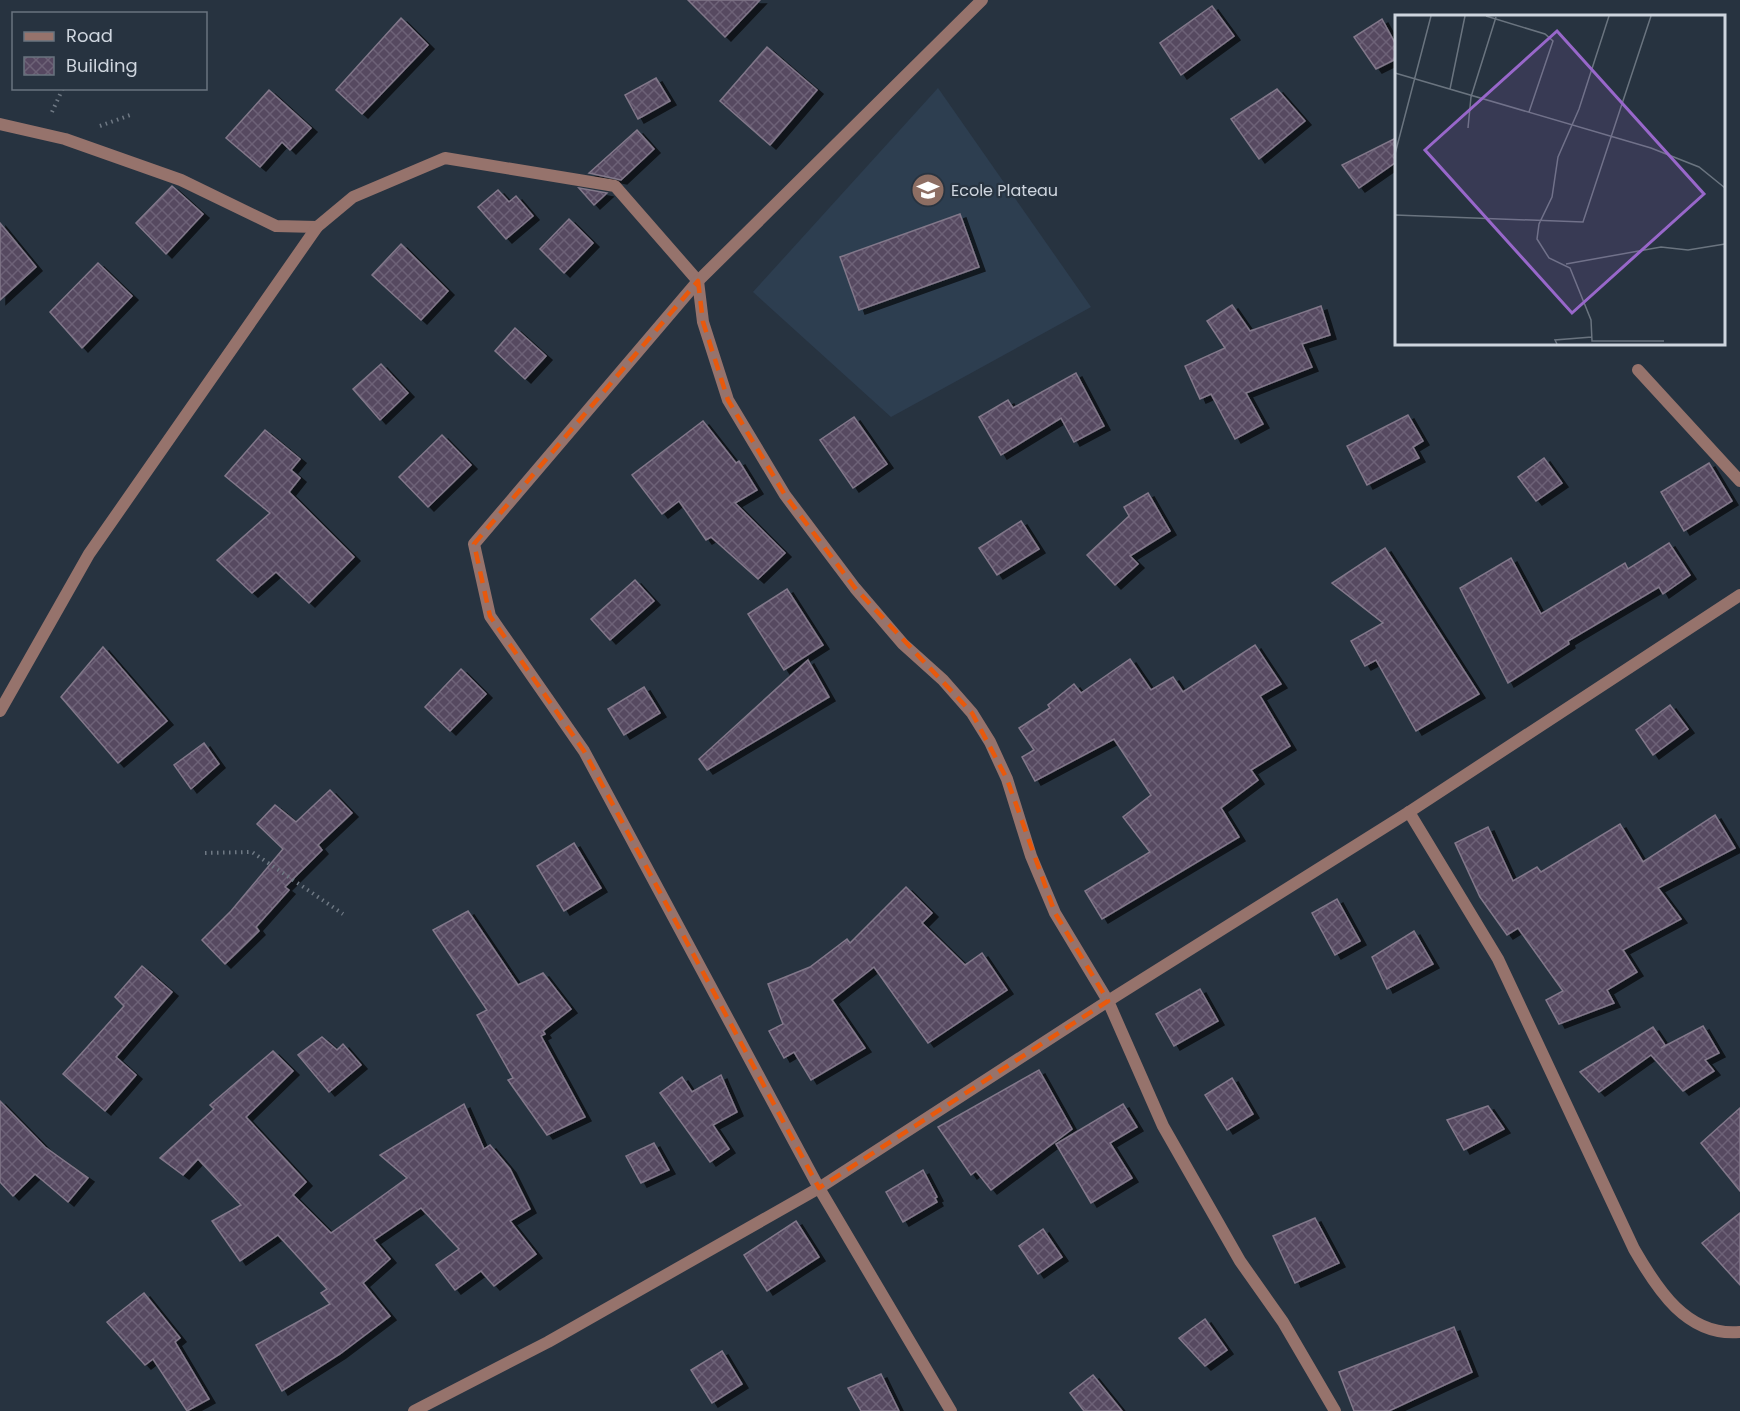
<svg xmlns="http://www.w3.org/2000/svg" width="1740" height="1411" font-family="Poppins,sans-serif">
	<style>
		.built { fill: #2d3e50 }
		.building { fill: url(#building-cross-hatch); stroke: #82788a; stroke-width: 1.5; filter: url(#shadow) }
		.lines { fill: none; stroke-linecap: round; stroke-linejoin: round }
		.path { stroke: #6f7984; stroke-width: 4; stroke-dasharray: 1.5 4.5; stroke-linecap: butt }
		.street { stroke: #96736c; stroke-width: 12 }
		.marked { fill: none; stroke: #e8590c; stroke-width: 4.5; stroke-dasharray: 12 8; stroke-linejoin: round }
		.labels { text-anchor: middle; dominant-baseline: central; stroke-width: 4.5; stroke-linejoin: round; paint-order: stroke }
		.poi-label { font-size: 16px; fill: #ced5de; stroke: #273340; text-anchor: start }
		.inset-road { fill: none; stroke: #6a747f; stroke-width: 1.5 }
		.view { fill: #9867ca; fill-opacity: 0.15; stroke: #9867ca; stroke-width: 3 }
		.inset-edge { fill: none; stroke: #ced5de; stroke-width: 3 }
	</style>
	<defs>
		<pattern id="building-cross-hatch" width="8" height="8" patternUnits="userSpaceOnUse" patternTransform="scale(1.5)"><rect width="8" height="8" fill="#564861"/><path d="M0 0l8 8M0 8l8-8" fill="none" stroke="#6d6277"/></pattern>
		<filter id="shadow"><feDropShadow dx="6" dy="4" stdDeviation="0" flood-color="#0009"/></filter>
	</defs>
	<rect width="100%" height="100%" fill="#273340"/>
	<path class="built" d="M938,88l153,219 -200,110 -138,-125z"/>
	<g class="building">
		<path d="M688,0h72l-35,37z"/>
		<path d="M1212,6l22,30 -53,39 -21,-32z"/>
		<path d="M401,18l27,27 -66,69 -26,-24z"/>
		<path d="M1382,19l14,26v14l-20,10 -22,-32z"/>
		<path d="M767,47l50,43 -47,55 -50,-44z"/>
		<path d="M656,78l14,23 -32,18 -13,-24z"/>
		<path d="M1277,89l28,32 -46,38 -28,-40z"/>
		<path d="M269,90l42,38 -21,22 -8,-8 -22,25 -34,-29z"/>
		<path d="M637,130l17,19 -33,31 -32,-7z"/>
		<path d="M1396,138v24l-37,26 -17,-23z"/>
		<path d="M172,186l31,28 -37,40 -30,-31z"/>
		<path d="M579,188l28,5 -13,12z"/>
		<path d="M498,190l11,12 7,-6 17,20 -27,23 -28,-32z"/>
		<path d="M960,214l19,53 -120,43 -19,-53z"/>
		<path d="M569,219l24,24 -29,30 -24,-24z"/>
		<path d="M0,223l36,44 -36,33z"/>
		<path d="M401,244l47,47 -27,29 -49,-45z"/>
		<path d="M98,263l34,33 -50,52 -32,-36z"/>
		<path d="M1232,305l18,26 71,-25 9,29 -28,9 10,23 -66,26 17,31 -28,15 -24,-45 -11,5 -15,-33 40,-18 -18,-27z"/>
		<path d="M515,328l31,28 -21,23 -30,-28z"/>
		<path d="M381,364l27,29 -28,27 -27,-31z"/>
		<path d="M1076,373l28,53 -30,16 -13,-24 -60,37 -22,-38 29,-17 5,8z"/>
		<path d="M1408,415l15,26 -10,6 6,11 -52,27 -20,-39z"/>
		<path d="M854,417l33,47 -34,24 -33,-48z"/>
		<path d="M703,421l33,42 3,-2 18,29 -22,13 50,50 -27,26 -47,-42 -5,3 -27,-39 -17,13 -30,-39z"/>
		<path d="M265,430l35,29 -9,11 9,8 -11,14 65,65 -45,46 -33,-31 -24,21 -35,-33 53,-47 -45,-37z"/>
		<path d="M442,435l29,30 -43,42 -29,-30z"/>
		<path d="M1544,458l18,25 -26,18 -18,-24z"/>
		<path d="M1709,463l23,38 -48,30 -23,-39z"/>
		<path d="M1148,493l22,38 -40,25 8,8 -23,21 -28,-30 42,-39 -5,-9z"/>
		<path d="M1021,521l18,28 -42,26 -18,-27z"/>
		<path d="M1669,543l21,32 -27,19 -4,-7 -91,54 1,3 -61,39 -48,-95 51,-30 30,56 84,-51 3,6z"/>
		<path d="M1385,548l94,146 -63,37 -40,-71 -11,6 -14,-25 32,-18 -51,-40z"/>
		<path d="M635,580l19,21 -44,39 -19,-21z"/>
		<path d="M787,589l36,56 -39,25 -36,-56z"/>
		<path d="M1255,645l26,39 -21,12 30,50 -39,24 7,10 -37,28 18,29 -137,82 -17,-28 65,-39 -27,-35 28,-22 -37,-56 -79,42 -13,-24 12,-7 -15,-22 31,-20 -2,-3 26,-21 7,9 49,-34 21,31 22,-13 10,15z"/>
		<path d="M103,647l64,74 -49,42 -57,-66z"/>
		<path d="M808,660l21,37 -122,73 -8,-11z"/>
		<path d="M461,669l25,25 -36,37 -25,-24z"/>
		<path d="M644,687l16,26 -36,22 -16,-26z"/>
		<path d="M1670,705l18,24 -35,26 -17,-25z"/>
		<path d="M204,743l15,21 -28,25 -17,-24z"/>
		<path d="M330,790l22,23 -34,32 4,5 -37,37 4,3 -33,37 3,4 -34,33 -23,-24 29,-29 52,-62 -26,-25 18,-19 21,17z"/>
		<path d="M1715,815l20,33 -77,40 23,31 -58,31 14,22 -30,18 7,13 -55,21 -13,-24 17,-9 -45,-63 -11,7 -27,-38 -25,-54 33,-16 25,54 24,-14 4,5 79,-48 23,38z"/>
		<path d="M574,843l27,45 -37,23 -27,-45z"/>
		<path d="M906,887l26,26 -10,10 43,42 17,-12 25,37 -79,53 -54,-76 -42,33 33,48 -54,32 -17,-28 -10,6 -15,-27 14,-7 -15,-40 42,-17 37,-28 3,4z"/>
		<path d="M1337,899l23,42 -25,14 -23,-42z"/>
		<path d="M468,911l50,74 25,-12 28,36 -28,22 2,3 -4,2 44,81 -38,18 -39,-55 5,-2 -36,-63 10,-5 -54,-80z"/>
		<path d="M1414,931l19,33 -46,25 -15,-32z"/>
		<path d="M142,966l30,26 -56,65 20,18 -31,36 -42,-37 61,-68 -9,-9z"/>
		<path d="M1200,989l18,32 -44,25 -18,-32z"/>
		<path d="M1703,1026l16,27 -14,7 9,11 -31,20 -32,-36 -52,37 -19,-20 73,-45 12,18 -4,3z"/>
		<path d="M322,1037l15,13 6,-6 18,21 -32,27 -31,-37z"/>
		<path d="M273,1051l20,20 -47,46 60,65 -13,13 38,38 76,-55 -27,-23 84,-51 20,45 6,-4 20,24 20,40 -20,12 26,33 -42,32 -13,-15 -26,19 -19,-25 23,-16 -38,-41 -47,32 16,19 -27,24 27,33 -50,38 -58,37 -26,-46 74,-41 -9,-11 6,-4 -49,-54 -38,26 -28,-40 29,-16 -43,-46 -15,16 -23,-17 54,-49 -4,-4z"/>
		<path d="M1039,1070l33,59 -81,61 -15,-19 -5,4 -33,-48z"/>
		<path d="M721,1075l16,37 -24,13 16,24 -19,13 -50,-69 22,-16 10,15z"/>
		<path d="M1232,1078l21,36 -26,16 -22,-35z"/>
		<path d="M0,1101l45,46 43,31 -20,24 -33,-28 -22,22 -13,-14z"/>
		<path d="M1123,1104l14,23 -27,16 22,35 -41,25 -35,-59z"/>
		<path d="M1488,1106l16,23 -40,21 -17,-30z"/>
		<path d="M1740,1108v83l-39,-48z"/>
		<path d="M654,1143l15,27 -28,13 -15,-27z"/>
		<path d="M923,1170l14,27 -2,1 2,4 -34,20 -17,-30z"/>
		<path d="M1740,1213v72l-38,-42z"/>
		<path d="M1315,1218l24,45 -44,20 -22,-47z"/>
		<path d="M796,1221l23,36 -52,34 -23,-36z"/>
		<path d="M1043,1229l19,28 -24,17 -19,-28z"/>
		<path d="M144,1293l36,45 -5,4 34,57 -22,12 -34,-52 -8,6 -38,-43z"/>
		<path d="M1205,1319l22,31 -22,16 -26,-28z"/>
		<path d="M1454,1327l18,45 -83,39h-35l-15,-39z"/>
		<path d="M722,1351l20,33 -30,19 -21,-33z"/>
		<path d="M881,1374l18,37h-38l-13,-23z"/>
		<path d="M1093,1375l29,36h-38l-14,-18z"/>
	</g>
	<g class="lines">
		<g class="path">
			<path d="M52,112l11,-24"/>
			<path d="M100,126l33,-12"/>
			<path d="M205,853l47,-1 91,62"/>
		</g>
		<g class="street">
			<path d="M0,124l65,15 116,41 95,46 41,1 36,-30 92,-39 170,28 83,95 5,41 25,78 57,95 70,93 48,56 40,36 29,33 18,29 17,37 24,77 24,57 53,88 55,125 77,135 43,61 52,89"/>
			<path d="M1638,370l102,111"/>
			<path d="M0,711l89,-157 228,-327"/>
			<path d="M1409,812l89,147 136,290c23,40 53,88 106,83"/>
			<path d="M414,1411l134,-69 271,-154 289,-187 301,-189 331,-217"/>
			<path d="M951,1411l-132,-223 -235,-437 -94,-135 -16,-72 224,-263 284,-281"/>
		</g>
	</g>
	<path class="marked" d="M698,281l5,41 25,78 57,95 70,93 117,125 35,66 48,134 53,88 -289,187 -235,-437 -94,-135 -16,-72z"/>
	<defs>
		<g id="school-disc" transform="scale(1.725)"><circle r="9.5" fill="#8d6e63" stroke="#273340"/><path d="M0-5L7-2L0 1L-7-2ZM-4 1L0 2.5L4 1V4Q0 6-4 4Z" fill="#fff"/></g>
	</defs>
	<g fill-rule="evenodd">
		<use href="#school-disc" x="928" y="190"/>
	</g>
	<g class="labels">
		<g class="poi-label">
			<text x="951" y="190">Ecole Plateau</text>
		</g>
	</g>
	<g transform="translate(1395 15)">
		<rect width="330" height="330" fill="#273340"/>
		<path class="inset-road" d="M91,1l59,18 8,7 -24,71M214,1l-30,93 -21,48 -6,40 -13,27 -2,15 12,19 21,10 21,52 1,21h72M0,58l256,75 48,19 26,21M55,74l15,-73M73,113l3,-31 25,-80M0,139l36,-138M0,200l188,7 68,-206M171,249l95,-17 27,3 37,-6M162,329l-2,-4 37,-3"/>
		<path class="view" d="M162,16l147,163 -132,119 -147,-163z"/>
		<rect width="330" height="330" class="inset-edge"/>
	</g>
	<rect x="12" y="12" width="195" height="78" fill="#273340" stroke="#6a747f" stroke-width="1.5"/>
	<rect x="24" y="32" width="30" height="9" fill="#96736c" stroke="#6a747f" stroke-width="1.5"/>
	<text x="66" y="42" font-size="18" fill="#ced5de">Road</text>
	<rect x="24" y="57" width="30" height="18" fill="url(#building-cross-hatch)" stroke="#6a747f" stroke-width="1.5"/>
	<text x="66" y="72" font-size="18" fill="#ced5de">Building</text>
</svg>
